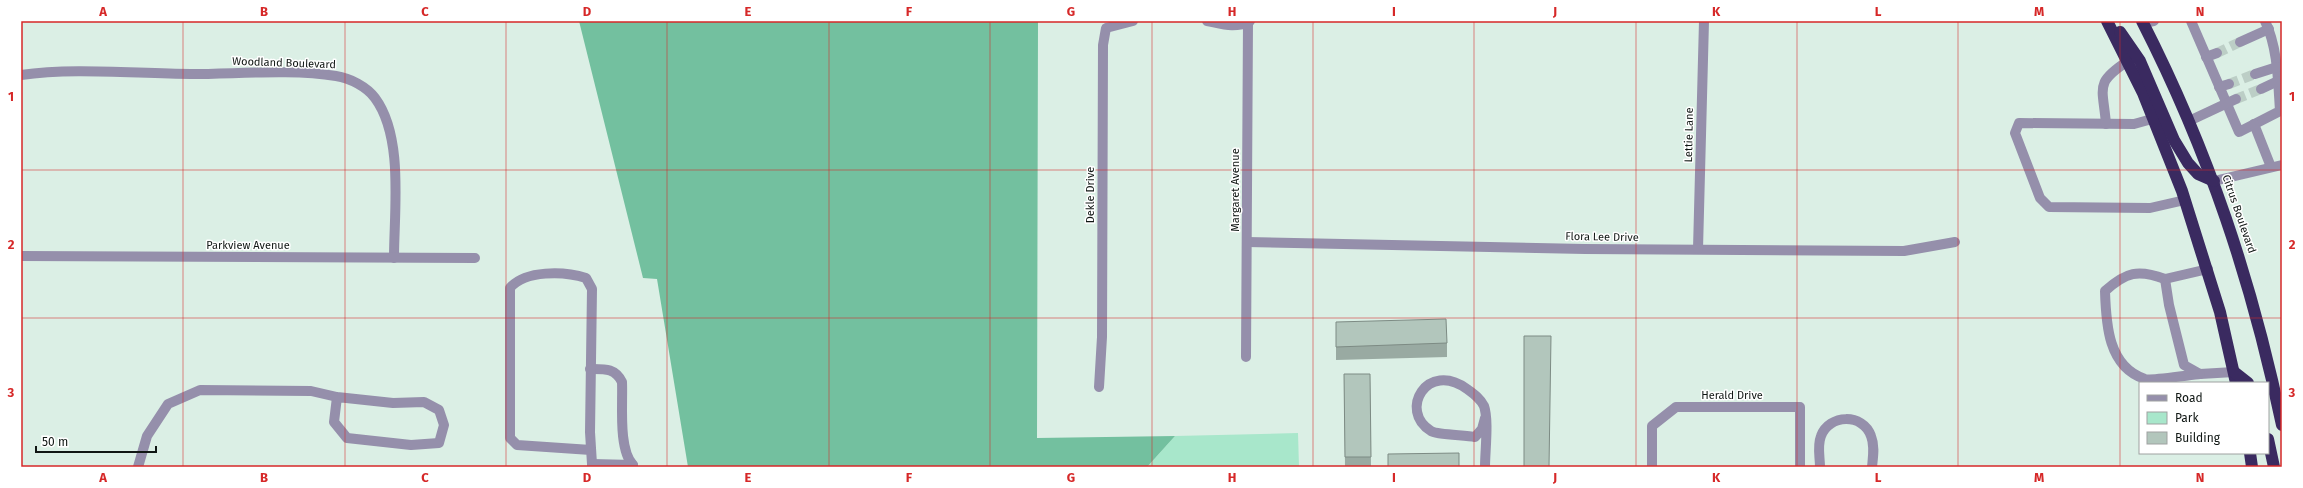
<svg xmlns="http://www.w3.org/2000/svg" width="2303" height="488" font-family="'Fira Sans',sans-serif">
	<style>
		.green { fill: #a8e7cb }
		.forest { fill: #73c09f }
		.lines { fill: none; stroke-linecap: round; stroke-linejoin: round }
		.minor-tunnel { stroke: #bccec6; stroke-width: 10; stroke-dasharray: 10 5; stroke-linecap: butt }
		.minor { stroke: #958fab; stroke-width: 10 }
		.highway { stroke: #3a2a60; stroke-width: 12 }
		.wall { fill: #99aaa2 }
		.building { fill: #b2c6bc; stroke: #7d8b84 }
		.grid { fill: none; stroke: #d62828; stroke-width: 1; stroke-opacity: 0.55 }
		.labels { text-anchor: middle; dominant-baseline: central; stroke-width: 3; stroke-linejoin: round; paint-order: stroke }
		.street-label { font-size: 11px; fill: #0f1613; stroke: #fff }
		.neatline { fill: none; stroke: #d62828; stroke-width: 1.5 }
		.grid-label { font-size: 13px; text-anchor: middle; font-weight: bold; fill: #d62828 }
	</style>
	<rect width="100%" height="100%" fill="#dbefe5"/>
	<path class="green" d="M1298,433l1,34h-152l28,-31z"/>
	<path class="forest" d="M579,21h459l-1,417 138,-2 -28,31h-459l-31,-188 -14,-1z"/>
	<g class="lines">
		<g class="minor-tunnel">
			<path d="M2217,53l23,-11"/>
			<path d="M2229,84l26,-10"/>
			<path d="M2236,99l25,-10"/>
		</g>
		<g class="minor">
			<path d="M1207,21c15,3 28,8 43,0"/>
			<path d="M2191,21l48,111 41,-21c-2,-29 -2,-63 -15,-90"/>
			<path d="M2143,23l11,-2"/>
			<path d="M2240,42l29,-13"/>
			<path d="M2206,57l11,-4"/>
			<path d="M2255,74l22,-7"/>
			<path d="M21,75c53,-8 116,-1 170,-1 46,0 100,-5 145,2 14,2 31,11 39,22 29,39 19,113 19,160"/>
			<path d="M2219,87l10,-3"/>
			<path d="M2261,89l17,-8"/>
			<path d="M2152,119l-18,5 -115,-1 -4,10 25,65 9,9 101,1 35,-8"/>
			<path d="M2189,121l47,-22"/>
			<path d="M2106,124c-3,-37 -12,-41 22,-63"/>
			<path d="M2254,124l17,43"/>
			<path d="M2214,181l68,-16"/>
			<path d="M1247,242l338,7 319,2 51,-9"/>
			<path d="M1698,249l6,-228"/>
			<path d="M21,256l454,2"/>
			<path d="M2208,269l-43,10 4,26 15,60 16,9 34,-2"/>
			<path d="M2165,279c-27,-10 -39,-7 -60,12 1,33 3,76 40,88 8,2 44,-4 55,-5"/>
			<path d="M1246,357l2,-335"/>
			<path d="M590,369c15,0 25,-1 32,13 1,22 -4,67 11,83"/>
			<path d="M1099,387l3,-50 1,-292 3,-17 27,-7"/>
			<path d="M591,450l-74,-5 -7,-7v-150c15,-18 54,-17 76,-10l6,11 -2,143 2,32"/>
			<path d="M138,467l9,-31 21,-32 32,-14 111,1 26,6 56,6 31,-1 15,8 5,15 -5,18 -28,2 -64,-7 -13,-16 3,-25"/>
			<path d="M592,467v-3l41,1v2"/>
			<path d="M1485,467c0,-16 4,-47 -1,-61 -4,-8 -10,-12 -17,-17 -40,-29 -69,22 -36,42 6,4 34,4 44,6l7,-8 3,-11"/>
			<path d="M1652,467v-41l24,-19h124v60"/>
			<path d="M1820,467c0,-10 -3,-21 1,-31 8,-22 42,-23 50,0 4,10 2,21 1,31"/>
		</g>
		<g class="highway">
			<path d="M2107,21l36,72 39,98 38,121 16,71"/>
			<path d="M2142,21c67,131 110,261 140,404"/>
			<path d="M2120,32l20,29 34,79 14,23 10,11 16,7"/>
			<path d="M2234,372l14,11"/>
			<path d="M2268,439l6,28"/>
			<path d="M2250,453l2,14"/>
		</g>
	</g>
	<g class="wall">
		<path d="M1336,322l111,21v14l-111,3z"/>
		<path d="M1344,374h26l1,93h-26z"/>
	</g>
	<g class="building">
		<path d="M1446,319l1,24 -111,4v-25z"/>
		<path d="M1524,336h27l-2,131h-25z"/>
		<path d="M1344,374h26l1,83h-26z"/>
		<path d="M1459,453v14h-71v-13z"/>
	</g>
	<path class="grid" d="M183,21v446M345,21v446M506,21v446M667,21v446M829,21v446M990,21v446M1152,21v446M1313,21v446M1474,21v446M1636,21v446M1797,21v446M1958,21v446M2120,21v446M21,170h2261M21,318h2261"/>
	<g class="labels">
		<g class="street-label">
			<text transform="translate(284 63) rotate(2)">Woodland Boulevard</text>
			<text transform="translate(1689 135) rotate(-89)">Lettie Lane</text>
			<text transform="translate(1235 190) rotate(-90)">Margaret Avenue</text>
			<text transform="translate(1090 195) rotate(-90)">Dekle Drive</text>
			<text transform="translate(2239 214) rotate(71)">Citrus Boulevard</text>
			<text transform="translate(1602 237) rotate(1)">Flora Lee Drive</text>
			<text x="248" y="245">Parkview Avenue</text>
			<text x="1732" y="395">Herald Drive</text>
		</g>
	</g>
	<rect width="2303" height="488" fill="none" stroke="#ffffff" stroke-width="44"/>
	<rect x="2139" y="382" width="130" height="72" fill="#ffffff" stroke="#9fa2a1"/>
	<rect x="2147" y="395" width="20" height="6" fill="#958fab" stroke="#9fa2a1"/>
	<text x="2175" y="402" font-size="12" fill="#0f1613">Road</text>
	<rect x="2147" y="412" width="20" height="12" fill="#a8e7cb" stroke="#9fa2a1"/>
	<text x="2175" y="422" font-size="12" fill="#0f1613">Park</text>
	<rect x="2147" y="432" width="20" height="12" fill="#b2c6bc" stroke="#9fa2a1"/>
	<text x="2175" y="442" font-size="12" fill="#0f1613">Building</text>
	<path d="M36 446v6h120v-6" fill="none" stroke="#0f1613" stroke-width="2"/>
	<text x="42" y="446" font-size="12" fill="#0f1613" stroke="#ffffff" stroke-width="3" paint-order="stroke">50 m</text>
	<rect x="22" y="22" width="2259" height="444" class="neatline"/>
	<g class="grid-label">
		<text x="103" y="16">A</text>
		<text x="264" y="16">B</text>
		<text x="425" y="16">C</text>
		<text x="587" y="16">D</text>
		<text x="748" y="16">E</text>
		<text x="909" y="16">F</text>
		<text x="1071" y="16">G</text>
		<text x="1232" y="16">H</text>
		<text x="1394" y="16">I</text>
		<text x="1555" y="16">J</text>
		<text x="1716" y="16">K</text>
		<text x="1878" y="16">L</text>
		<text x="2039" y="16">M</text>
		<text x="2200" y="16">N</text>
		<text x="11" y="101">1</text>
		<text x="2292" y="101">1</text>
		<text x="11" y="249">2</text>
		<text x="2292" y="249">2</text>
		<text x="11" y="397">3</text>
		<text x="2292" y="397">3</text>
		<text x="103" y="482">A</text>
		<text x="264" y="482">B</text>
		<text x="425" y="482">C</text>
		<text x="587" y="482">D</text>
		<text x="748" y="482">E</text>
		<text x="909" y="482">F</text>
		<text x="1071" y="482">G</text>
		<text x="1232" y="482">H</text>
		<text x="1394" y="482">I</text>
		<text x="1555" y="482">J</text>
		<text x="1716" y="482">K</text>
		<text x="1878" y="482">L</text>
		<text x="2039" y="482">M</text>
		<text x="2200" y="482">N</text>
	</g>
</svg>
